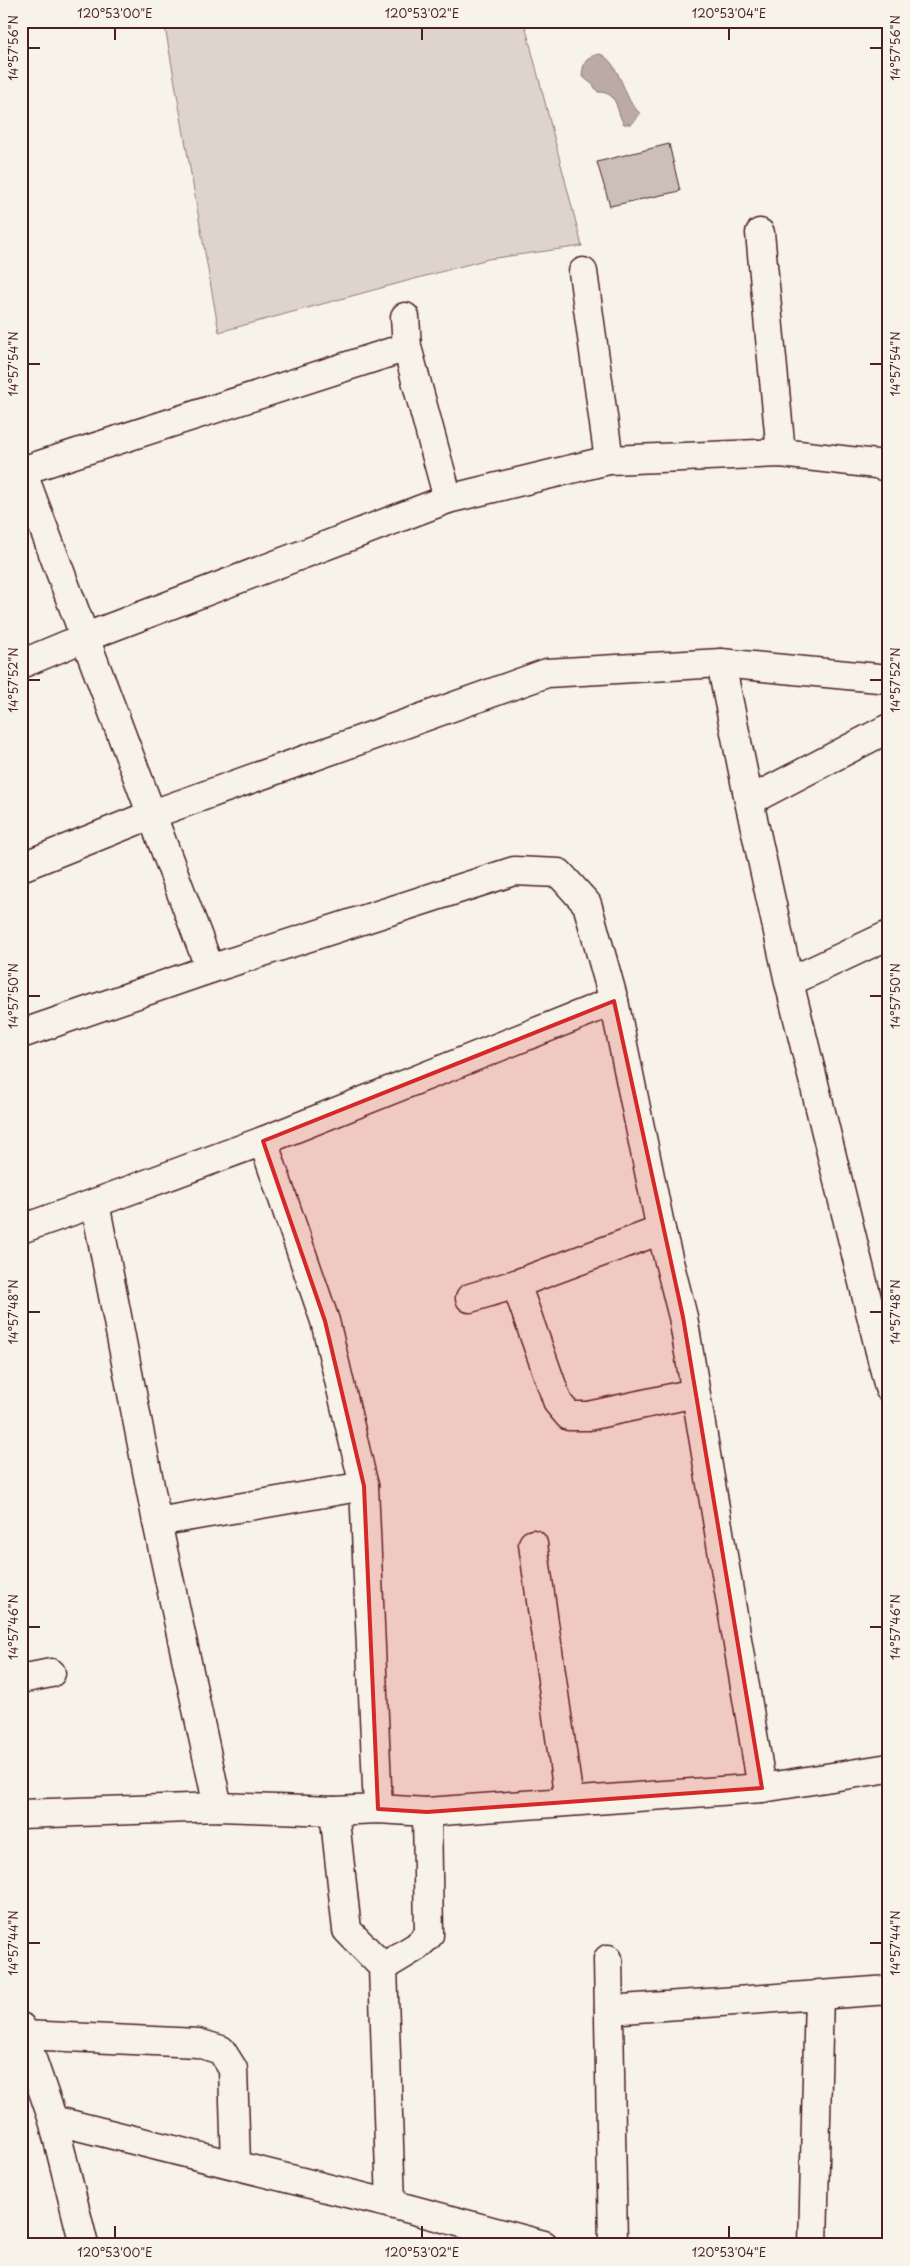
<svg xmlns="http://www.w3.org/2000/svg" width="910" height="2266" font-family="'Playpen Sans',sans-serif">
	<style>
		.green { fill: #ded4cc; stroke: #947a7c }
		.water { fill: #bcaaa7; stroke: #8e7275 }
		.building { fill: #ccbfb9; stroke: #4a1f2b }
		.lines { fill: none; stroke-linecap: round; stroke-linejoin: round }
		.street-casing { stroke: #4a1f2b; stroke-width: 31 }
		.street { stroke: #f7f3e8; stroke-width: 28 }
		.marked { fill: #d62828; fill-opacity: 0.2; stroke: #d62828; stroke-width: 4; stroke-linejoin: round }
		.ticks { fill: none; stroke: #4a1f2b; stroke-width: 2 }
		.neatline { fill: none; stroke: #4a1f2b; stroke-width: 2 }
		.ticks-label { font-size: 12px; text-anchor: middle; fill: #4a1f2b }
	</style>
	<rect width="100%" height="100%" fill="#f7f3e8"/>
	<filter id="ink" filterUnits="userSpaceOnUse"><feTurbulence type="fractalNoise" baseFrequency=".02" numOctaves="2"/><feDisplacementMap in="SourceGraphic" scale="10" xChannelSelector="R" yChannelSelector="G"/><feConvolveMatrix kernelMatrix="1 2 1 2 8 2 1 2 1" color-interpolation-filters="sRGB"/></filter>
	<g filter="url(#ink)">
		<path class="green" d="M164,21h360l58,225 -94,13 -269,73z"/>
		<path class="water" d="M600,54c16,6 23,34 30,47 2,5 7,8 10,13l-8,10h-8c-9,-14 -5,-32 -26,-32l-5,-7 -11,-9c1,-13 4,-20 18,-22z"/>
		<path class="building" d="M669,144l11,47 -70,15 -13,-44z"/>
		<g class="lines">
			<g class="street-casing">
				<g id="street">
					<path d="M760,233l21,220"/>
					<path d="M583,272l26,188"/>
					<path d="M405,317l2,30 41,152"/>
					<path d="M21,471l386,-124"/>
					<path d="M22,471l188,498"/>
					<path d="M721,663l28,138 40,181 100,406"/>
					<path d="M21,664l65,-27 362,-138 161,-39 172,-7 95,11 13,4"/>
					<path d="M749,801l140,-73"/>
					<path d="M21,867l132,-53 394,-141 174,-10 168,16"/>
					<path d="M789,982l100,-47"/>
					<path d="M21,1034l189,-65 304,-98 45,2 28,31 27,97 47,229 22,87 79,471"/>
					<path d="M263,1141l351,-140"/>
					<path d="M21,1229l74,-26"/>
					<path d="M516,1284l42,119 11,13h19l107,-23"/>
					<path d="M470,1298l46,-14 145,-54"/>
					<path d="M157,1522l207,-36"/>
					<path d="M533,1544l36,257"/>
					<path d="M21,1679l30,-6"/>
					<path d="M218,1807l-61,-285 -62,-319 168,-62 62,180 39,165 14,323"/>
					<path d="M334,1811l13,119 36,37 8,237"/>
					<path d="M21,1814l197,-7 116,4 44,-2 49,3 335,-24 127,-20"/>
					<path d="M608,1959l5,286"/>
					<path d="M383,1967l33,-20 13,-12 -2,-123"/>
					<path d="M609,2010l280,-20"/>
					<path d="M21,2027l32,93 31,125"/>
					<path d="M23,2035l175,8 23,7 12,19 3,95"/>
					<path d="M53,2120l338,84 153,41"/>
					<path d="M813,2245l6,-251"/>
				</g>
			</g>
			<use href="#street" class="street"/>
		</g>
	</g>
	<path class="marked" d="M614,1001l69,316 79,471 -335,24 -49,-3 -14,-323 -39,-165 -62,-180z"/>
	<path class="ticks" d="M115,28v12M422,28v12M729,28v12M28,48h12M870,48h12M28,364h12M870,364h12M28,680h12M870,680h12M28,996h12M870,996h12M28,1312h12M870,1312h12M28,1627h12M870,1627h12M28,1943h12M870,1943h12M115,2226v12M422,2226v12M729,2226v12"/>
	<rect width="910" height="2266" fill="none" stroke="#f7f3e8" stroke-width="55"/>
	<rect x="28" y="28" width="854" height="2210" class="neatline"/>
	<g class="ticks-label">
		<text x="115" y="18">120°53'00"E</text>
		<text x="422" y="18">120°53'02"E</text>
		<text x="729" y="18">120°53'04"E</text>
		<text transform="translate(14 48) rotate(-90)" y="4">14°57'56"N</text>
		<text transform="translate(896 48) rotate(-90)" y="4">14°57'56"N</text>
		<text transform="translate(14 364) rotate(-90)" y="4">14°57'54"N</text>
		<text transform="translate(896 364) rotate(-90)" y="4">14°57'54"N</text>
		<text transform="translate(14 680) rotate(-90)" y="4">14°57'52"N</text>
		<text transform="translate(896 680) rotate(-90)" y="4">14°57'52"N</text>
		<text transform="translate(14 996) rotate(-90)" y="4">14°57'50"N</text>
		<text transform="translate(896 996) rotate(-90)" y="4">14°57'50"N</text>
		<text transform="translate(14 1312) rotate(-90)" y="4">14°57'48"N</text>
		<text transform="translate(896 1312) rotate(-90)" y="4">14°57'48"N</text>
		<text transform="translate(14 1627) rotate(-90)" y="4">14°57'46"N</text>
		<text transform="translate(896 1627) rotate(-90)" y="4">14°57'46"N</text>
		<text transform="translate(14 1943) rotate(-90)" y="4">14°57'44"N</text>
		<text transform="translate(896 1943) rotate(-90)" y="4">14°57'44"N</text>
		<text x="115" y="2257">120°53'00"E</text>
		<text x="422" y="2257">120°53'02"E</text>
		<text x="729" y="2257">120°53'04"E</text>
	</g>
</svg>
